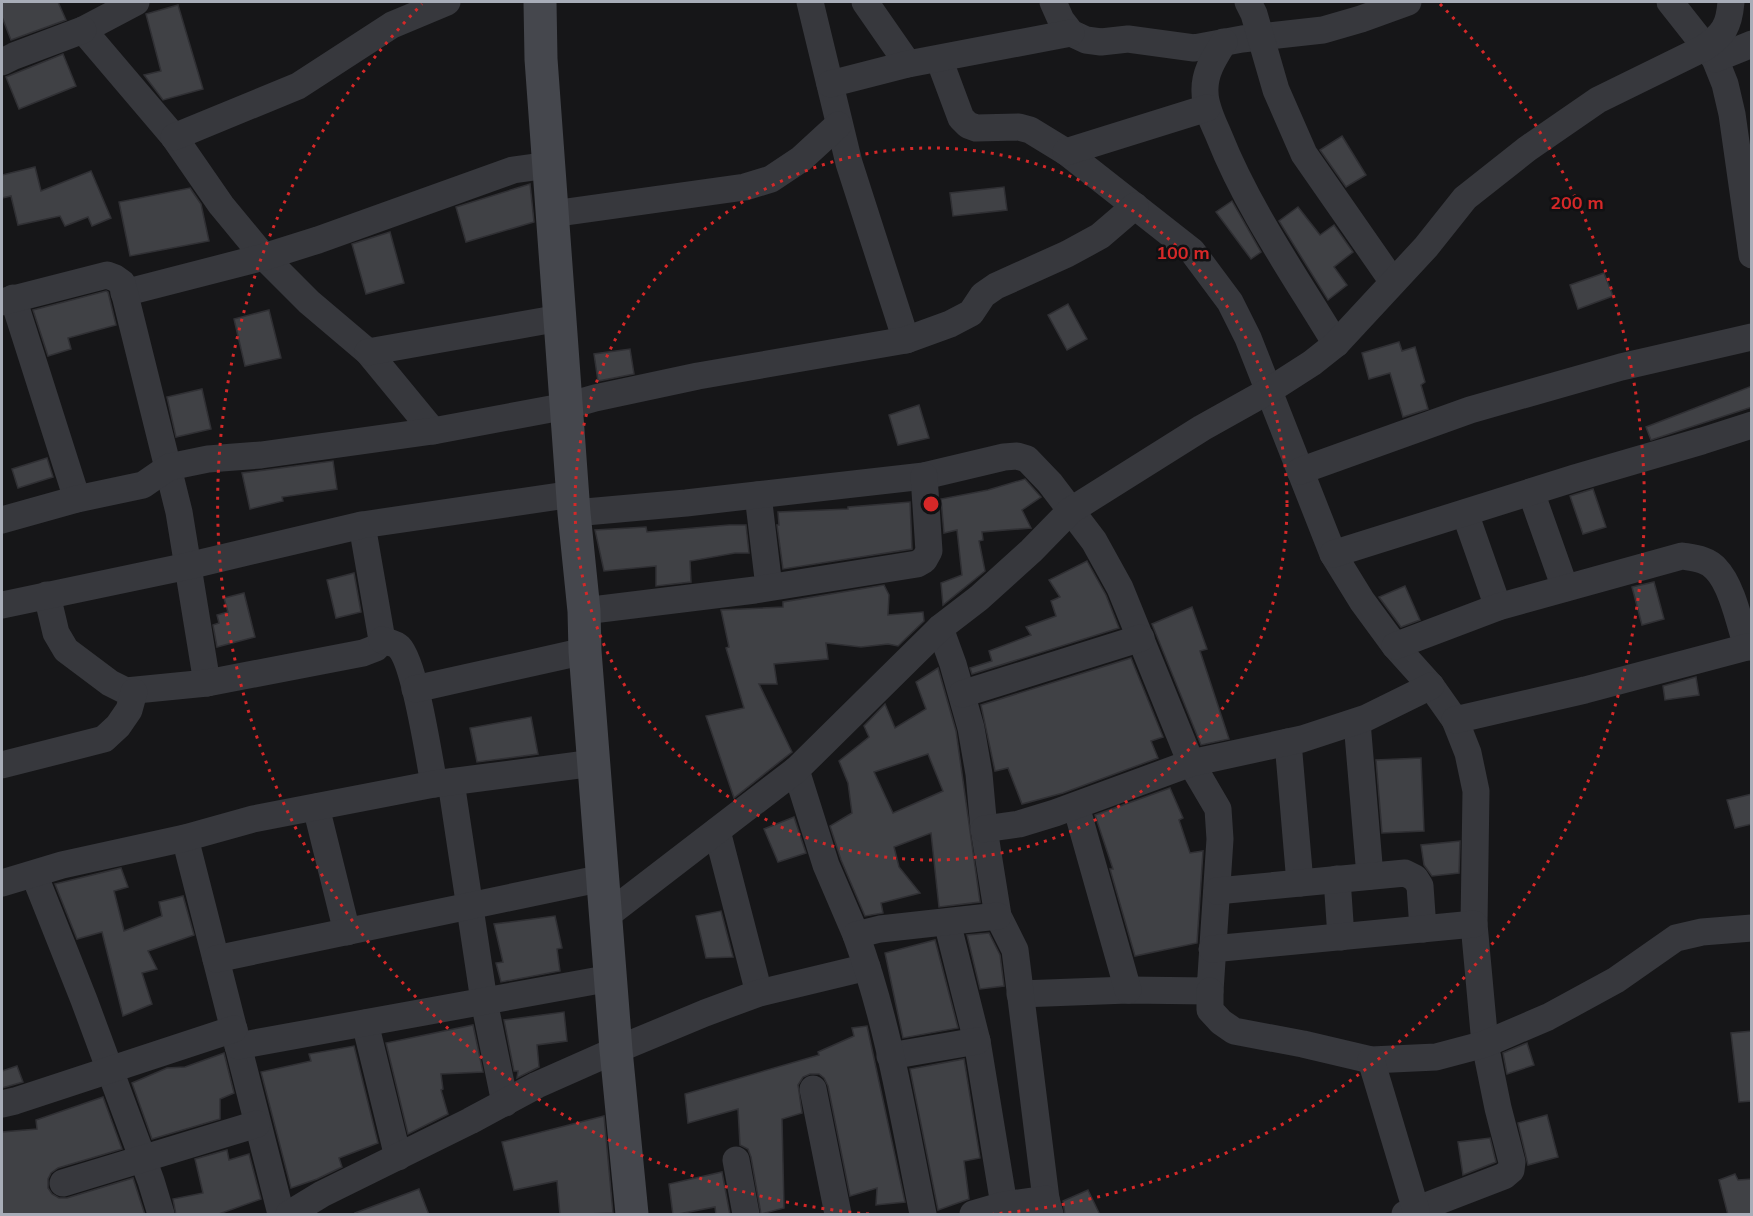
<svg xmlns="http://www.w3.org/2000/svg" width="1753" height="1216" font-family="Mulish,sans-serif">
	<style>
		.building { fill: #404145; stroke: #303034; stroke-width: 1.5; fill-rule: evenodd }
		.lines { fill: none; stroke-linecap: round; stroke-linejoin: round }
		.street { stroke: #37383d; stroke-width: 27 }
		.secondary { stroke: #45474d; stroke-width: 33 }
		.ring { fill: none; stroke: #d62828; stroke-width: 3; stroke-dasharray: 3 6 }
		.centre { fill: #d62828; stroke: #111113; stroke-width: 3 }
		.ring-label { font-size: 18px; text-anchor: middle; font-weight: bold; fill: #d62828; stroke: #111113; stroke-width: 5; stroke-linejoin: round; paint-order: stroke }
	</style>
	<rect width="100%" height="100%" fill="#161618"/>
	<g class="building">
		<path d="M2,2h56l8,18 -55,20 -9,-23z"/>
		<path d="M178,5l25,84 -40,11 -19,-25 17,-4 -15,-57z"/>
		<path d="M63,54l13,32 -57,23 -13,-32z"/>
		<path d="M1342,136l24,39 -20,12 -26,-37z"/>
		<path d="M35,167l6,24 50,-20 20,47 -19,8 -4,-9 -23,9 -5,-10 -42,9 -7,-29 -9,2v-23z"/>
		<path d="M530,184l4,38 -68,20 -10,-35z"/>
		<path d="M1004,187l3,23 -54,6 -3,-23z"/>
		<path d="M190,188l11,16 8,37 -79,15 -11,-54z"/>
		<path d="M1232,201l29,51 -10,7 -35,-47z"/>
		<path d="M1298,207l22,28 14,-10 19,27 -19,15 13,18 -19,15 -49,-79z"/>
		<path d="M390,232l14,51 -38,11 -14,-50z"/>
		<path d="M1604,273l9,23 -35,13 -8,-24z"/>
		<path d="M106,291l2,1 8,33 -48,13 3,11 -23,7 -15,-46z"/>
		<path d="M1068,304l19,35 -20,11 -19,-35z"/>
		<path d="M269,310l12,48 -36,8 -11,-47z"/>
		<path d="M1399,342l3,9 13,-4 10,35 -4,3 7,24 -25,8 -13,-44 -21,6 -7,-26z"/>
		<path d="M630,349l4,25 -36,7 -4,-27z"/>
		<path d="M1752,386v21l-101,33 -5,-13z"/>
		<path d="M202,389l9,40 -35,8 -9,-40z"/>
		<path d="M919,405l10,33 -31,7 -9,-30z"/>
		<path d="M47,458l6,19 -35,11 -6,-19z"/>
		<path d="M333,461l4,28 -55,8 1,4 -33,8 -8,-36z"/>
		<path d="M1025,479l16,18 -19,13 9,18 -49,4 1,8 -4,1 6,30 -42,34 -2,-22 21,-8 -5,-45 -13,3 -3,-34 47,-9z"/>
		<path d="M1593,489l13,38 -23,7 -13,-38z"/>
		<path d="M910,502l2,47 -129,20 -6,-44h2l-1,-13 70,-3v-2z"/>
		<path d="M729,525h17l3,28h-14l-45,8 1,21 -35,4v-20l-52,5 -9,-41 51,-3 1,5z"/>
		<path d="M1087,561l19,34 13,33 -147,46 -2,-6 22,-7 -3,-10 42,-16 -5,-8 30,-11 -5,-15 9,-4 -11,-17z"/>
		<path d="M354,573l7,39 -25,6 -9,-38z"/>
		<path d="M1654,582l10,37 -22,6 -10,-38z"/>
		<path d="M884,585l5,10 -1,20 35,-3 1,9 -26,25 -10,-2 -27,3 -35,-4 2,16 -54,5 3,20h-18l33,68 -58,46 -28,-82 38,-8 -18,-60 3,-1 -8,-37 62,-3v-5z"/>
		<path d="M1405,586l15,34 -19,7 -22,-30z"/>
		<path d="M244,593l11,44 -38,10 -4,-22 6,-2 -2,-8 11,-3 -4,-14z"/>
		<path d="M1192,607l15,42 -7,2 29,88 -28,6 -49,-121z"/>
		<path d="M1131,658l32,79 -12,4 7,17 -95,35 -41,11 -14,-36 -13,3 -14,-66z"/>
		<path d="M938,668l18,63 24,171 -41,5 -8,-74 -37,14 5,20 21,26 -39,10 2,10 -18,3 -24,-56 -11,-34 22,-13 -4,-30 -9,-22 30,-24 -5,-11 21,-22 10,24 31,-19 -10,-27zM928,754l15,37 -50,22 -19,-41z"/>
		<path d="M1696,677l3,18 -34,5 -2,-14z"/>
		<path d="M531,717l7,37 -61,8 -7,-34z"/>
		<path d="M1421,758l3,73 -42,2 -6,-73z"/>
		<path d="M1170,788l13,30 -4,2 11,33 13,-2 -6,92 -62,13 -25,-87h3l-18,-54z"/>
		<path d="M1752,794v30l-17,4 -8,-28z"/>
		<path d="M794,817l12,36 -28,9 -14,-33z"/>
		<path d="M1460,841l-1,32 -27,3 -8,-11 -3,-20z"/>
		<path d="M121,868l7,19 -14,4 10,40 38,-15 -3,-14 24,-6 11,39 -46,16 9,18 -15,4 10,31 -29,12 -21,-84 -25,7 -22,-55z"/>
		<path d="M721,911l12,46 -27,1 -10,-42z"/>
		<path d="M555,916l7,32 -5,1 3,22 -59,11 -5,-19 7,-1 -9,-38z"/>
		<path d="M989,933l11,22 4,31 -24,3 -13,-54z"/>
		<path d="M935,940l23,88 -55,10 -18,-85z"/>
		<path d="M564,1012l3,29 -30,4 2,22 -22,11 1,-7h-4l-10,-51z"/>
		<path d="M473,1025l10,47 -42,2 2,15 -2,1 7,24 -40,20 -22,-91z"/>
		<path d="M867,1026l38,176 -29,3 1,-17 -27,8 -22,-110 -4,-8 -5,-4h-9l-7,3 -5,8 4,28 -20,6 2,89 -23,6 -10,-57 -3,-8 -8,-4 -2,-36 -50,14 -3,-29 134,-39 -1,-3 36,-16 -2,-8z"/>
		<path d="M1752,1031v70l-13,1 -8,-69z"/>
		<path d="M1527,1043l7,22 -27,9 -4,-21z"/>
		<path d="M354,1046l24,97 -39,15 3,9 -25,12 -26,9 -30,-116 50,-11 -2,-7z"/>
		<path d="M224,1053l10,40 -14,6v20l-68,20 -20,-56 35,-15 18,-1z"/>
		<path d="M964,1059l16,99 -16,3 5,38 -31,11 -28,-141z"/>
		<path d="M17,1066l6,16 -21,6v-17z"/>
		<path d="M103,1097l19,52 -64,19 -7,5 -3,6v9l4,6 7,4h8l66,-20 12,37h-143v-83l35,-3 -1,-9z"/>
		<path d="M1547,1115l11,42 -30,8 -10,-42z"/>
		<path d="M604,1116l9,97 -53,2 -3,-34 -43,9 -12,-48z"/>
		<path d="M1490,1138l6,24 -33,13 -5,-33z"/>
		<path d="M227,1150l2,10 20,-6 12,45 -45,16h-40l-3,-16 30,-6 -8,-34z"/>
		<path d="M722,1172l8,43h-14l-1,-8 -42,8 -4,-31z"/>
		<path d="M1735,1174l3,6 14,-1v36h-24l-9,-35z"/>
		<path d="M419,1189l10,26h-73l-1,-2z"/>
		<path d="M1088,1190l12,25h-35l-2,-14z"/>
	</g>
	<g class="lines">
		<g class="street">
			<path d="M136,2l-53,28 91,107 47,68 43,52 45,45 59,50 65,79"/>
			<path d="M810,2l39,161 57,177"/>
			<path d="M865,2l43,62"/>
			<path d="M1053,2l8,18 10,13 15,7 15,2 27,-3 66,9 48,-9 81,-9 38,-11 47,-17"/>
			<path d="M1248,2l6,12 22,76 28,64 89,128"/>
			<path d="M1670,2l45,57 10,25 7,30 20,141"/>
			<path d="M1224,42c-10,16 -20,31 -19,50 0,15 8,30 14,44 29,73 76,140 117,208"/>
			<path d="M939,59l22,59 7,7 8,3 43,-1 11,3 36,22 126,99 38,51 18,36 85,216 29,47 33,45 36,40 24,34 13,33 8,38 -2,133 11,120 13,64 14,54 -1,8 -7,6 -99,38"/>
			<path d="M1715,59l37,-15"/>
			<path d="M2,62l12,-6 69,-26"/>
			<path d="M830,84l78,-20 163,-31"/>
			<path d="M174,137l124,-51 94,-61 55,-23"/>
			<path d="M1066,152l141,-44"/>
			<path d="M552,214l193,-27 26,-8 30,-20 37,-34"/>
			<path d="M124,293l140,-36 54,-17 195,-70 36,-5"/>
			<path d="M13,298l64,201"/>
			<path d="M2,302l105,-27 8,3 7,5 57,229 28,171"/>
			<path d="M368,352l192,-34"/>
			<path d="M1300,471l170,-61 151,-43 131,-30"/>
			<path d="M1531,492l34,96"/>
			<path d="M758,495l11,92"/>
			<path d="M574,513l112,-10 238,-27 80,-19 13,-1 10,3 23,24 44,58 26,47 71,175 27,46 2,30 -10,152 -82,-1 -108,4"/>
			<path d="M1465,513l33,94"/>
			<path d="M2,520l75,-21 66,-14 26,-18 39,-8 53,-4 172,-24 134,-25 28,-8 103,-22 208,-36 44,-16 21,-11 12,-18 13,-9 71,-32 33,-18 35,-30"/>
			<path d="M1333,554l242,-76 127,-37 50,-16"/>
			<path d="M47,595l9,38 10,17 44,33 16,8 81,-8 156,-30 13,-5 6,-8 -20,-115"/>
			<path d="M2,605l186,-39 174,-41 211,-31"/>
			<path d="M584,611l171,-21 162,-26 7,-4 5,-9 -5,-75"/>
			<path d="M940,628l13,36 18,64 8,46 5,55 14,87 17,34 31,249 4,15"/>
			<path d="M382,640c6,2 13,3 17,7 16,16 30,111 35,137"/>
			<path d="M1395,646l103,-39 184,-51c12,2 26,3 34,13 16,16 24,56 31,78"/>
			<path d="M415,689l170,-38"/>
			<path d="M962,694l179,-56"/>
			<path d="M1455,720l130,-30 162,-43h5"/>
			<path d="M1357,722l13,154"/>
			<path d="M1288,742l12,141"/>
			<path d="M2,765l102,-26 14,-13 11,-16 5,-18"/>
			<path d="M796,770l30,95 30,70"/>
			<path d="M451,782l33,219 21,102"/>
			<path d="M1076,806l52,184"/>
			<path d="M316,807l31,125"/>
			<path d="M984,829l35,-5 36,-11 136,-50 111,-24 64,-21 65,-32"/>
			<path d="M717,831l42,162"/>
			<path d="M185,838l96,376"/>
			<path d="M34,874l50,126 67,181 10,33"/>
			<path d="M1337,879l4,58"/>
			<path d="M2,883l60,-18 123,-27 68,-19 181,-35 160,-21"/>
			<path d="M1217,891l188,-18 10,5 5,8 3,43"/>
			<path d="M606,916l190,-146 144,-142 39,-30 52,-47 39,-40 132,-83 68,-38 42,-27 24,-19 90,-97 39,-49 62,-49 71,-49 106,-52c20,-14 25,-22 27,-46"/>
			<path d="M947,922l30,119 27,164"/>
			<path d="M1212,949l262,-25"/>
			<path d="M216,959l387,-81"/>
			<path d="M1210,991v19l11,12 13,9 69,13 68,16 65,-3 49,-13 63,-27 68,-37 60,-42 26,-6 50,-4"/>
			<path d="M365,1023l33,134"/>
			<path d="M238,1046l373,-68"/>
			<path d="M890,1056l87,-15"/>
			<path d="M1371,1060l45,150"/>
			<path d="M813,1089l25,125"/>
			<path d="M2,1104l13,-3 219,-72"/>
			<path d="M736,1160l10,54"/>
			<path d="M63,1183l194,-59"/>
			<path d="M289,1214l33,-20 148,-73 67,-36 79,-35 89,-37 54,-20 108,-26"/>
			<path d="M923,1214c-19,-93 -34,-189 -67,-279l24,-6 118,-13"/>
			<path d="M973,1214l31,-9 42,-6"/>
		</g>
		<path class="secondary" d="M540,2l1,57 33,454 10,98 1,40 31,399 16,164"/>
	</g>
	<g class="ring">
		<circle cx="931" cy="504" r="356"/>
		<path d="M869 1214A713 713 0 0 1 422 4M1440 4A713 713 0 0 1 993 1214"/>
	</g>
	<circle cx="931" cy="504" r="9" class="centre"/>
	<g class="ring-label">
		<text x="1577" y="209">200 m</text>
		<text x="1183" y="259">100 m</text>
	</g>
	<rect width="1753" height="1216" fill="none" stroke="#a8adb8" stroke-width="6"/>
</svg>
